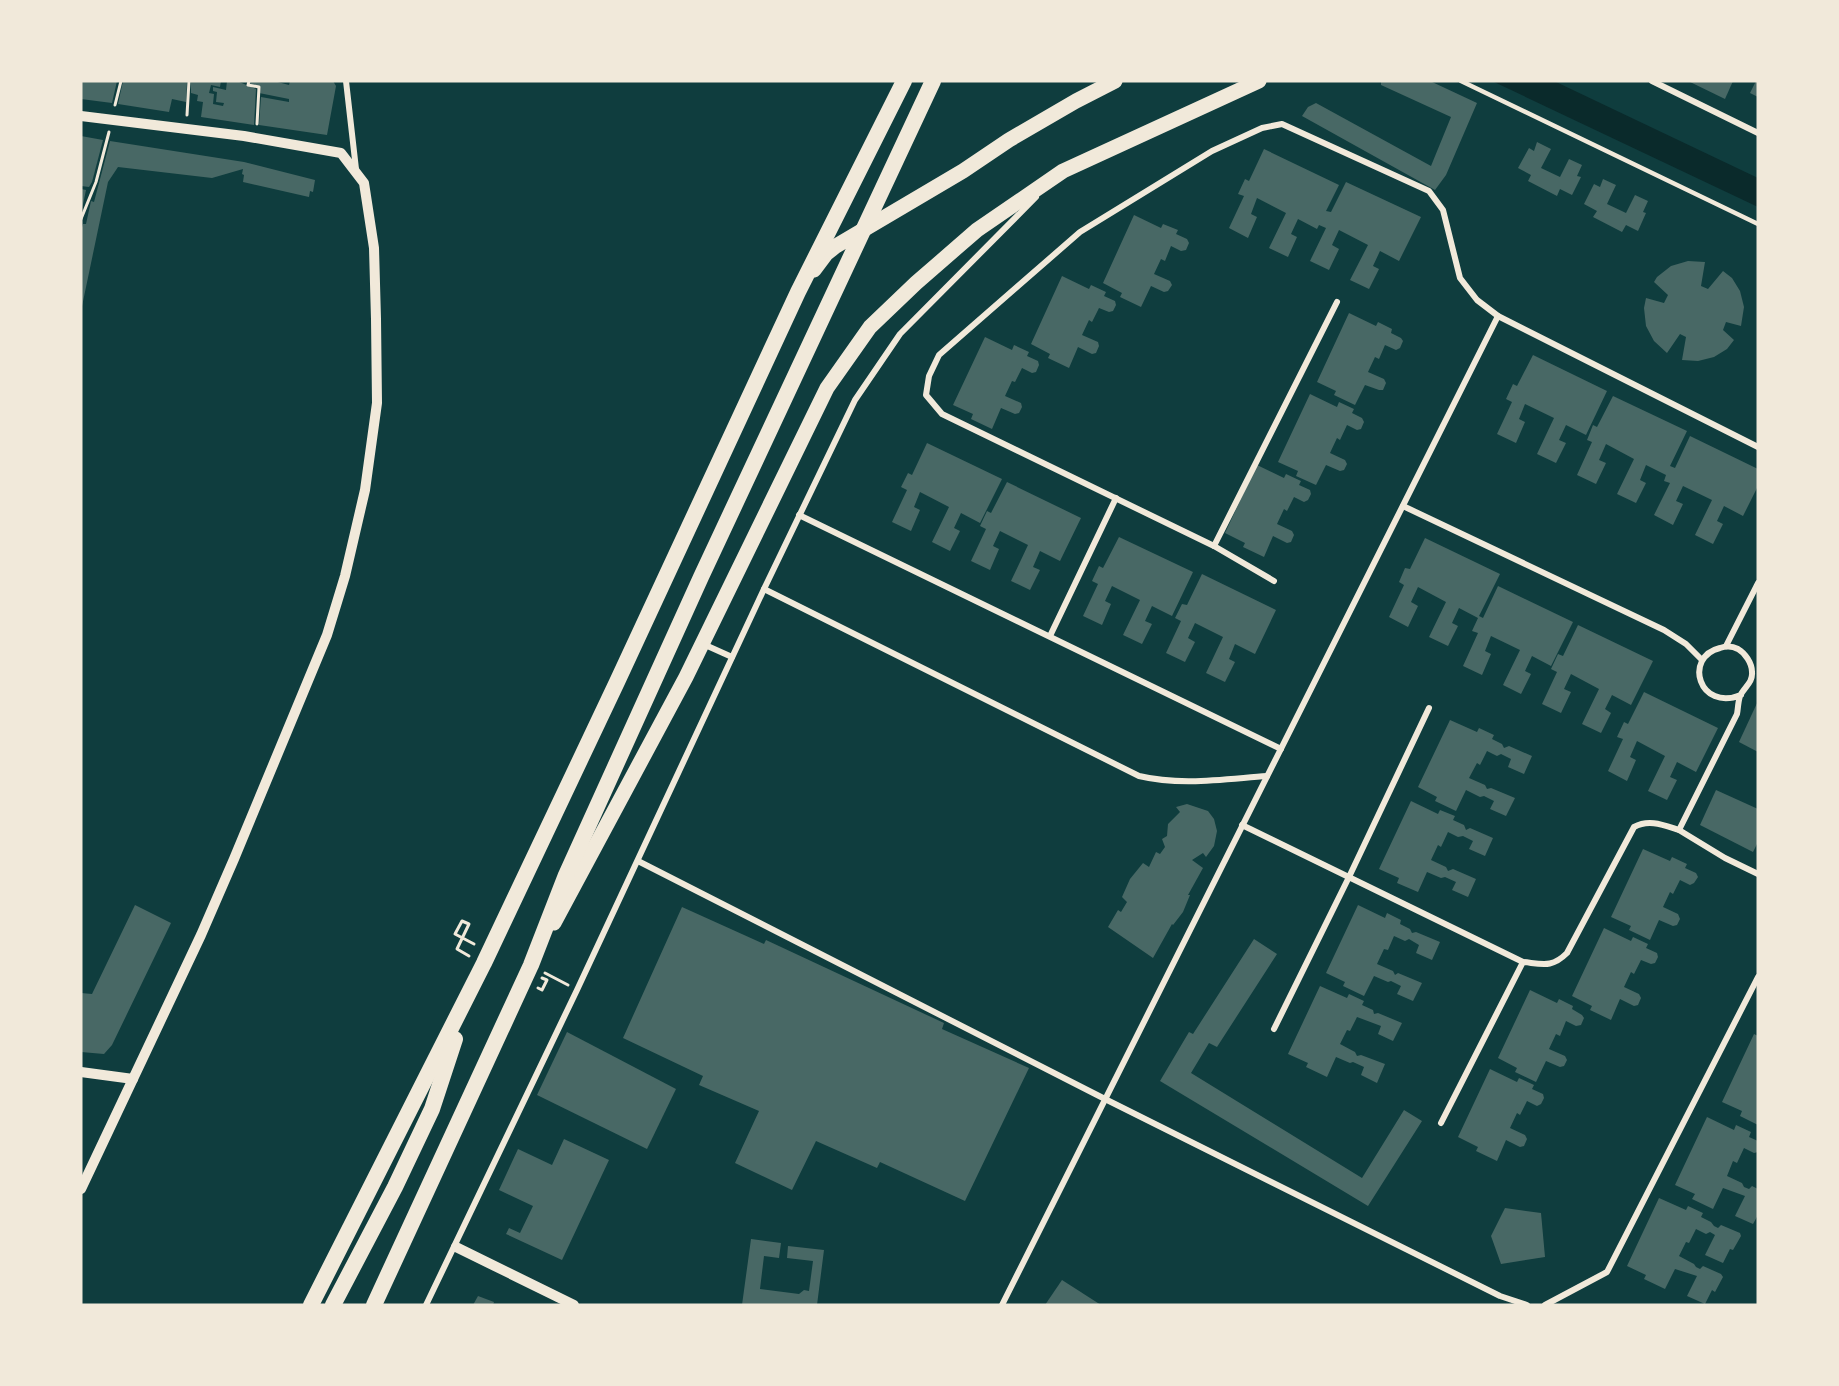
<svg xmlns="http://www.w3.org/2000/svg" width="1839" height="1386" font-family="Barlow,sans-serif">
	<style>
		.water { fill: #0a2a2b }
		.building { fill: #486865 }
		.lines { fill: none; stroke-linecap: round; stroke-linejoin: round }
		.path { stroke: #f1e9da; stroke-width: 3 }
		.service { stroke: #f1e9da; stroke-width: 4.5 }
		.minor { stroke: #f1e9da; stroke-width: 6 }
		.tertiary { stroke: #f1e9da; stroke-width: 10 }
		.primary { stroke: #f1e9da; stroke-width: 15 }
		.trunk { stroke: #f1e9da; stroke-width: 16 }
	</style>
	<rect width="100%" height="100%" fill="#0f3d3e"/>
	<path class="water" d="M1492,81h62l204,97v29z"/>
	<g class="building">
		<path d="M81,81h36l-5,22 -31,-4z"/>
		<path d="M123,81l64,1 -1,20 -14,-3 -3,13 -51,-8z"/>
		<path d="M191,81h30l-1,6 -9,-2 -2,8 5,1 -1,10 10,2 1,-3 -8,-1 1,-10 -4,-1v-4l13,3 1,-9h10l19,8 -2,36 -53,-8 2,-15 -6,-1 1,-6 -7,-2z"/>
		<path d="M249,81h25l15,4 1,-4h43l3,5 -9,49 -68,-10 2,-28 28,5v-3l-30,-6v-6l-11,-2z"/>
		<path d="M1381,81h49l47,22 -31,72 -11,15 -133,-74 6,-9 8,-4 115,63 20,-49 -70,-32z"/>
		<path d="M1688,81h45l-8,18z"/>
		<path d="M1756,81h2v16l-8,-4z"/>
		<path d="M81,136l22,4 -11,42 -3,5 -8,-1z"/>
		<path d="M110,141l134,21 71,18 -2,12 -3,-1 -1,6 -66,-15 1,-7 -2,-1 1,-5 -31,9 -94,-11 -10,15 -27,129v-80l2,-7h3l5,-23 3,1z"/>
		<path d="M1537,142l14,7 -10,19 19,9 9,-18 13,6 -5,11 4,1 -9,18 -12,-6 -3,7 -29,-15 3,-6 -13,-7 11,-20 5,3z"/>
		<path d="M1264,149l75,36 -13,26 5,1 15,-30 75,35 -22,44 -19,-10 -7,15 6,3 -10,20 -19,-9 18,-35 -29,-15 -7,15 7,4 -10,21 -19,-9 16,-33 -7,-3 -2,4 -19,-10 -7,15 6,3 -9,20 -19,-9 17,-35 -29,-15 -6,16 6,3 -9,21 -19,-10 15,-32 -6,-2 7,-15 4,2z"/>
		<path d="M1603,179l13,6 -9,19 19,9 9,-18 13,6 -5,11 3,1 -8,18 -12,-6 -4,7 -29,-15 4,-6 -13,-7 10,-20 6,3z"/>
		<path d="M81,189l5,1 -4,19 -1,-1z"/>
		<path d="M1134,215l27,13 2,-4 15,6 -2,4 11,5 2,4 -3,7 -5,1 -10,-5 -6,15 -4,-2 -7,15 16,7 2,4 -4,6 -4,1 -13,-6 -10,21 -21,-10 2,-4 -19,-10z"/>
		<path d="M1688,261l17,1 -4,24 7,3 15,-18 9,7 8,13 4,16 -3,19 -15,-4 -3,8 11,10 -7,9 -13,8 -16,4 -16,-1 4,-23 -6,-3 -13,19 -13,-12 -8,-15 -2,-18 2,-10 18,5 4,-8 -14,-13 3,-5 14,-11z"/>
		<path d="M1062,276l27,13 2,-4 15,7 -2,4 11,5 1,4 -3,6 -4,1 -10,-4 -7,14 -3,-2 -7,15 16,7 1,4 -3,7 -4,1 -14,-7 -9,21 -21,-10 2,-4 -19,-10z"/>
		<path d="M1349,313l27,13 2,-4 14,7 -1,4 10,5 2,3 -3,7 -4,2 -11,-5 -6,14 -4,-2 -7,15 16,7 2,4 -3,7h-4l-14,-5 -10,20 -21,-10 2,-4 -19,-9z"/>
		<path d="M985,337l27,13 2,-5 15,7 -2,4 11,5 1,4 -3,7 -4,1 -10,-5 -7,14 -3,-1 -7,15 16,7 1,4 -3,6 -4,1 -14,-6 -9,21 -21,-10 2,-5 -20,-9z"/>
		<path d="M1533,355l74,36 -21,44 -20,-10 -7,15 7,3 -10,20 -19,-9 17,-36 -29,-14 -6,15 6,3 -9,21 -19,-9 15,-32 -6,-3 7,-15 4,2z"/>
		<path d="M1310,394l27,13 2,-5 15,7 -2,4 10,5 2,4 -3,7 -4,1 -10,-5 -7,15 -3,-2 -7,15 15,7 2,4 -3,6 -4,1 -14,-6 -10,20 -20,-9 2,-5 -20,-9z"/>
		<path d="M1613,396l74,35 -17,35 5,2 15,-32 68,33v17l-15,30 -19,-10 -7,15 6,3 -10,20 -18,-9 17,-35 -29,-14 -7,15 7,3 -10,21 -19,-10 16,-32 -6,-2 2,-6 -20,-10 -6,15 6,3 -10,20 -19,-9 17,-35 -28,-15 -7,16 7,3 -10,21 -19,-9 15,-33 -5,-2 6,-15 4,2z"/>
		<path d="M927,443l75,36 -22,44 -19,-10 -7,15 6,3 -10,20 -18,-9 17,-35 -29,-15 -6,15 6,3 -9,21 -19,-9 15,-32 -6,-3 7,-14 4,2z"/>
		<path d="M1257,465l27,13 2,-4 15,7 -2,4 11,5 1,4 -3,6 -4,2 -10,-5 -7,14 -3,-2 -7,15 15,7 2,4 -3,7 -4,1 -14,-7 -9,21 -21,-10 2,-4 -20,-10z"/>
		<path d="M1007,482l74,36 -21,43 -20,-10 -7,16 7,3 -10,20 -19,-9 17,-36 -28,-14 -7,15 6,3 -9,21 -19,-9 15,-32 -6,-3 7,-15 4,2z"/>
		<path d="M1119,537l74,35 -21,44 -20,-10 -7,15 7,3 -10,20 -19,-9 17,-35 -28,-14 -7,15 6,3 -9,21 -19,-9 15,-32 -6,-3 7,-15 4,2z"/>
		<path d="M1425,538l75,36 -21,42 4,2 15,-32 75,36 -22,44 -19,-10 -7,15 6,3 -10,20 -18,-9 17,-35 -29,-14 -6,15 6,3 -9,21 -19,-9 15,-33 -6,-2 6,-13 -19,-10 -7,15 6,3 -10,20 -19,-9 17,-35 -28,-15 -7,15 7,4 -10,21 -19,-10 15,-32 -5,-3 6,-14 5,1z"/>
		<path d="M1202,574l74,36 -21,44 -20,-10 -6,15 6,3 -10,20 -19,-9 17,-36 -28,-14 -7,15 7,4 -10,20 -19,-9 15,-32 -6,-3 7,-14 5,1z"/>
		<path d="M1578,625l75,36 -22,44 -19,-10 -7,14 6,4 -10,20 -19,-9 17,-35 -28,-15 -7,15 7,3 -10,21 -19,-9 15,-32 -6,-3 7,-15 5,2z"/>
		<path d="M1644,692l74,36 -22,44 -19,-10 -7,15 7,3 -10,20 -19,-9 17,-35 -28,-15 -7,16 6,3 -9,21 -19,-10 15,-32 -6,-2 7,-15 4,2z"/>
		<path d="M1758,701v51l-19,-10z"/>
		<path d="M1450,720l27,12 2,-4 15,7 -2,4 10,5 2,4 5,-2 23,10 -8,18 -16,-7 3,-8 -10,-5 -4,2 -10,-5 -7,14 -3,-2 -8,15 16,7 2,4 4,-1 24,10 -9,18 -16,-7 4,-8 -10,-5 -4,1 -14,-7 -10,21 -21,-10 2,-4 -19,-10z"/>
		<path d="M1716,790l42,19v33l-5,10 -53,-27z"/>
		<path d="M1411,801l27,13 2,-4 15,6 -2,4 11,5 2,5 4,-2 23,10 -8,18 -16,-7 4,-8 -10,-5 -5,1 -10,-5 -7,15 -3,-2 -7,15 15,7 2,4 5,-2 23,10 -8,18 -16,-7 4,-8 -11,-5 -4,1 -14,-6 -9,20 -21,-9 2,-5 -20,-9z"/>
		<path d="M1187,804l21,7 6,8 3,12 -3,15 -8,11 -3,-4 -11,7 11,8 -15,27h2l-7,17 -10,13 -1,-1 -19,34 -45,-31 10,-17 3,2 6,-10 -5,-5 8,-18 13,-16 6,4 7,-15 4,2 5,-7 -3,-8 5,-3 1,-12 12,-12 -4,-5z"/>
		<path d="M1643,849l27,12 2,-4 15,7 -2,4 11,5 2,4 -4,6 -4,2 -10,-5 -7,14 -3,-2 -7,15 15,7 2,5 -3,6 -4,1 -14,-6 -9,20 -21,-10 2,-4 -20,-9z"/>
		<path d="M135,905l36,18 -59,122 -8,9 -23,-2v-59l11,1z"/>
		<path d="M1358,905l27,13 2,-5 14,7 -1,4 10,5 2,4 4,-1 24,10 -8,18 -16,-7 3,-8 -10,-6 -4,2 -11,-5 -6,14 -4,-1 -7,15 16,7 2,4 3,-2 24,10 -9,18 -16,-7 4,-8 -10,-5 -3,1 -14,-6 -10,20 -21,-10 2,-4 -19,-9z"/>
		<path d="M682,907l82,37 2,-4 178,83 -2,6 87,39 -64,133 -85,-39 -3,6 -61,-27 -24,49 -57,-27 24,-52 -60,-26 4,-9 -80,-38z"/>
		<path d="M1604,928l27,13 2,-4 15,7 -2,4 11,5 1,4 -3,6 -4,1 -10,-4 -7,14 -3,-2 -7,15 15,7 2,4 -3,7 -4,1 -14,-7 -9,21 -21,-10 2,-4 -20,-10z"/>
		<path d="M1254,939l23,15 -60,93 -8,-4 -18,30 171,105 42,-68 18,11 -54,85 -208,-125 29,-49 4,2z"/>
		<path d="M1320,986l27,12 2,-4 15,7 -2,4 11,5 1,4 4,-1 24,10 -9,18 -15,-7 3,-8 -24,-9 -7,14 -3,-1 -7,14 15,8 2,4 4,-1 24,9 -8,19 -16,-8 3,-8 -11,-5 -3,1 -14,-6 -9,20 -21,-10 2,-4 -20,-9z"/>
		<path d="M1530,990l27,13 2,-4 14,7 -1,3 10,6 2,3 -3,7 -5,1 -10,-5 -6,15 -4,-2 -7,15 16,7 2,4 -3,6 -4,1 -14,-6 -10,21 -21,-10 2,-4 -19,-10z"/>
		<path d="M567,1032l109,57 -29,60 -110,-54z"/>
		<path d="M1754,1034l4,2v89l-18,-9 2,-5 -20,-9z"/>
		<path d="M1490,1069l27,13 2,-4 15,7 -2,4 11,5 1,4 -3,6 -4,2 -10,-5 -7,14 -3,-2 -7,15 15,7 2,4 -3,7 -4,1 -14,-7 -9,21 -21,-10 2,-4 -20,-10z"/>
		<path d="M1707,1117l27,13 2,-5 15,7 -2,5 9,4v11l-4,1 -10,-5 -7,15 -4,-2 -6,15 15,7 2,4 5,2 3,-3 6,3v26l-5,9 -18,-8 10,-20 -22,-8 -10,21 -21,-10 3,-5 -20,-9z"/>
		<path d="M564,1139l45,21 -47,100 -56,-26 3,-6 11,5 13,-27 -34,-16 19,-41 34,16z"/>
		<path d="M1659,1198l27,12 2,-4 15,7 -2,4 10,5 3,4 4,2 3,-3 19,8 1,3 -8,14 -3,-1 -7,14 -18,-8 10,-20 -5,-3 -4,2 -10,-5 -7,14 -3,-1 -7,14 15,8 2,3 4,2 3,-3 18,8 2,3 -8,15 -3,-2 -7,14 -18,-8 10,-20 -22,-7 -10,20 -21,-10 2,-4 -19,-9z"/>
		<path d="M1505,1208l36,5 4,44 -44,7 -10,-28z"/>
		<path d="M751,1239l30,4 -2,15 -15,-2 -4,33 39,5 5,-4 5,1 4,-30 -26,-3 1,-12 36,4 -7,55h-75z"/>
		<path d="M1062,1280l39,25h-56z"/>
		<path d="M478,1296l16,6 -1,3h-20z"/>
	</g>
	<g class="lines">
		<g class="path">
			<path d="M249,81l-1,4 11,2 -2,37"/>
			<path d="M115,105l6,-24"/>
			<path d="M187,115l2,-34"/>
			<path d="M81,219l15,-37 13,-50"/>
			<path d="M469,956l-12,-7 12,-25 -7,-3 -7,13 19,10"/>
			<path d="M545,973l23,12"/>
			<path d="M538,988l4,2 5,-10 -5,-2"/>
		</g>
		<path class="service" d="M1461,81l297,143"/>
		<g class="minor">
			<path d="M346,81l10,88"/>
			<path d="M1652,81l106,52"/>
			<path d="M1403,506l261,124 22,14 16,16"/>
			<path d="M799,515l482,234"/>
			<path d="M1214,546l123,-244"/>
			<path d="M1274,581l-60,-35 -272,-132 -16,-19 3,-19 10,-21 141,-123 132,-81 50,-23 20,-4 147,67 14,19 17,68 17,22 21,16 260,131"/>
			<path d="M764,589l375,187c42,10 86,3 128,0"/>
			<path d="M1050,636l66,-138"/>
			<path d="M703,644l29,13"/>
			<path d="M1726,646l32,-63"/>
			<path d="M1741,695c-42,17 -58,-38 -21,-47 6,-2 12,-2 18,1 7,4 14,14 14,23 1,11 -8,15 -12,24 -2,6 -2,13 -3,18l-58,116 46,28 33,16"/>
			<path d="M1242,825l281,137"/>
			<path d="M638,861l467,238 395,197 27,9"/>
			<path d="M1274,1029l75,-152 80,-169"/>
			<path d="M1441,1123l82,-161c20,2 29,6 44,-9l67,-126c15,-8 29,-2 45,3"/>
			<path d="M426,1305l151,-315 187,-401 91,-189 45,-66 136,-137"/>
			<path d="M1002,1305l496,-989"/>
			<path d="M1545,1305l62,-33 151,-295"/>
		</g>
		<g class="tertiary">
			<path d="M81,116l163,20 97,17 23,30 10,65 2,71 1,84 -12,87 -20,86 -18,59 -93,224 -33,76 -120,254"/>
			<path d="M81,1072l52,7"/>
			<path d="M456,1247l118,58"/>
		</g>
		<g class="primary">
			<path d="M814,270l12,-16 10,-8 127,-75 46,-31 67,-39 39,-20"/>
			<path d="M554,923l132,-246 141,-289 43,-61 46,-44 61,-53 86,-59 196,-90"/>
		</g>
		<g class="trunk">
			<path d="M311,1305l173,-342 133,-281 181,-390 106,-211"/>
			<path d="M333,1305l62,-118 37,-78 23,-70"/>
			<path d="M374,1305l157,-340 35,-90 135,-298 232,-496"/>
		</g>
	</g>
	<rect width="1839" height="1386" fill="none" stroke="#f1e9da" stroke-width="165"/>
</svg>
